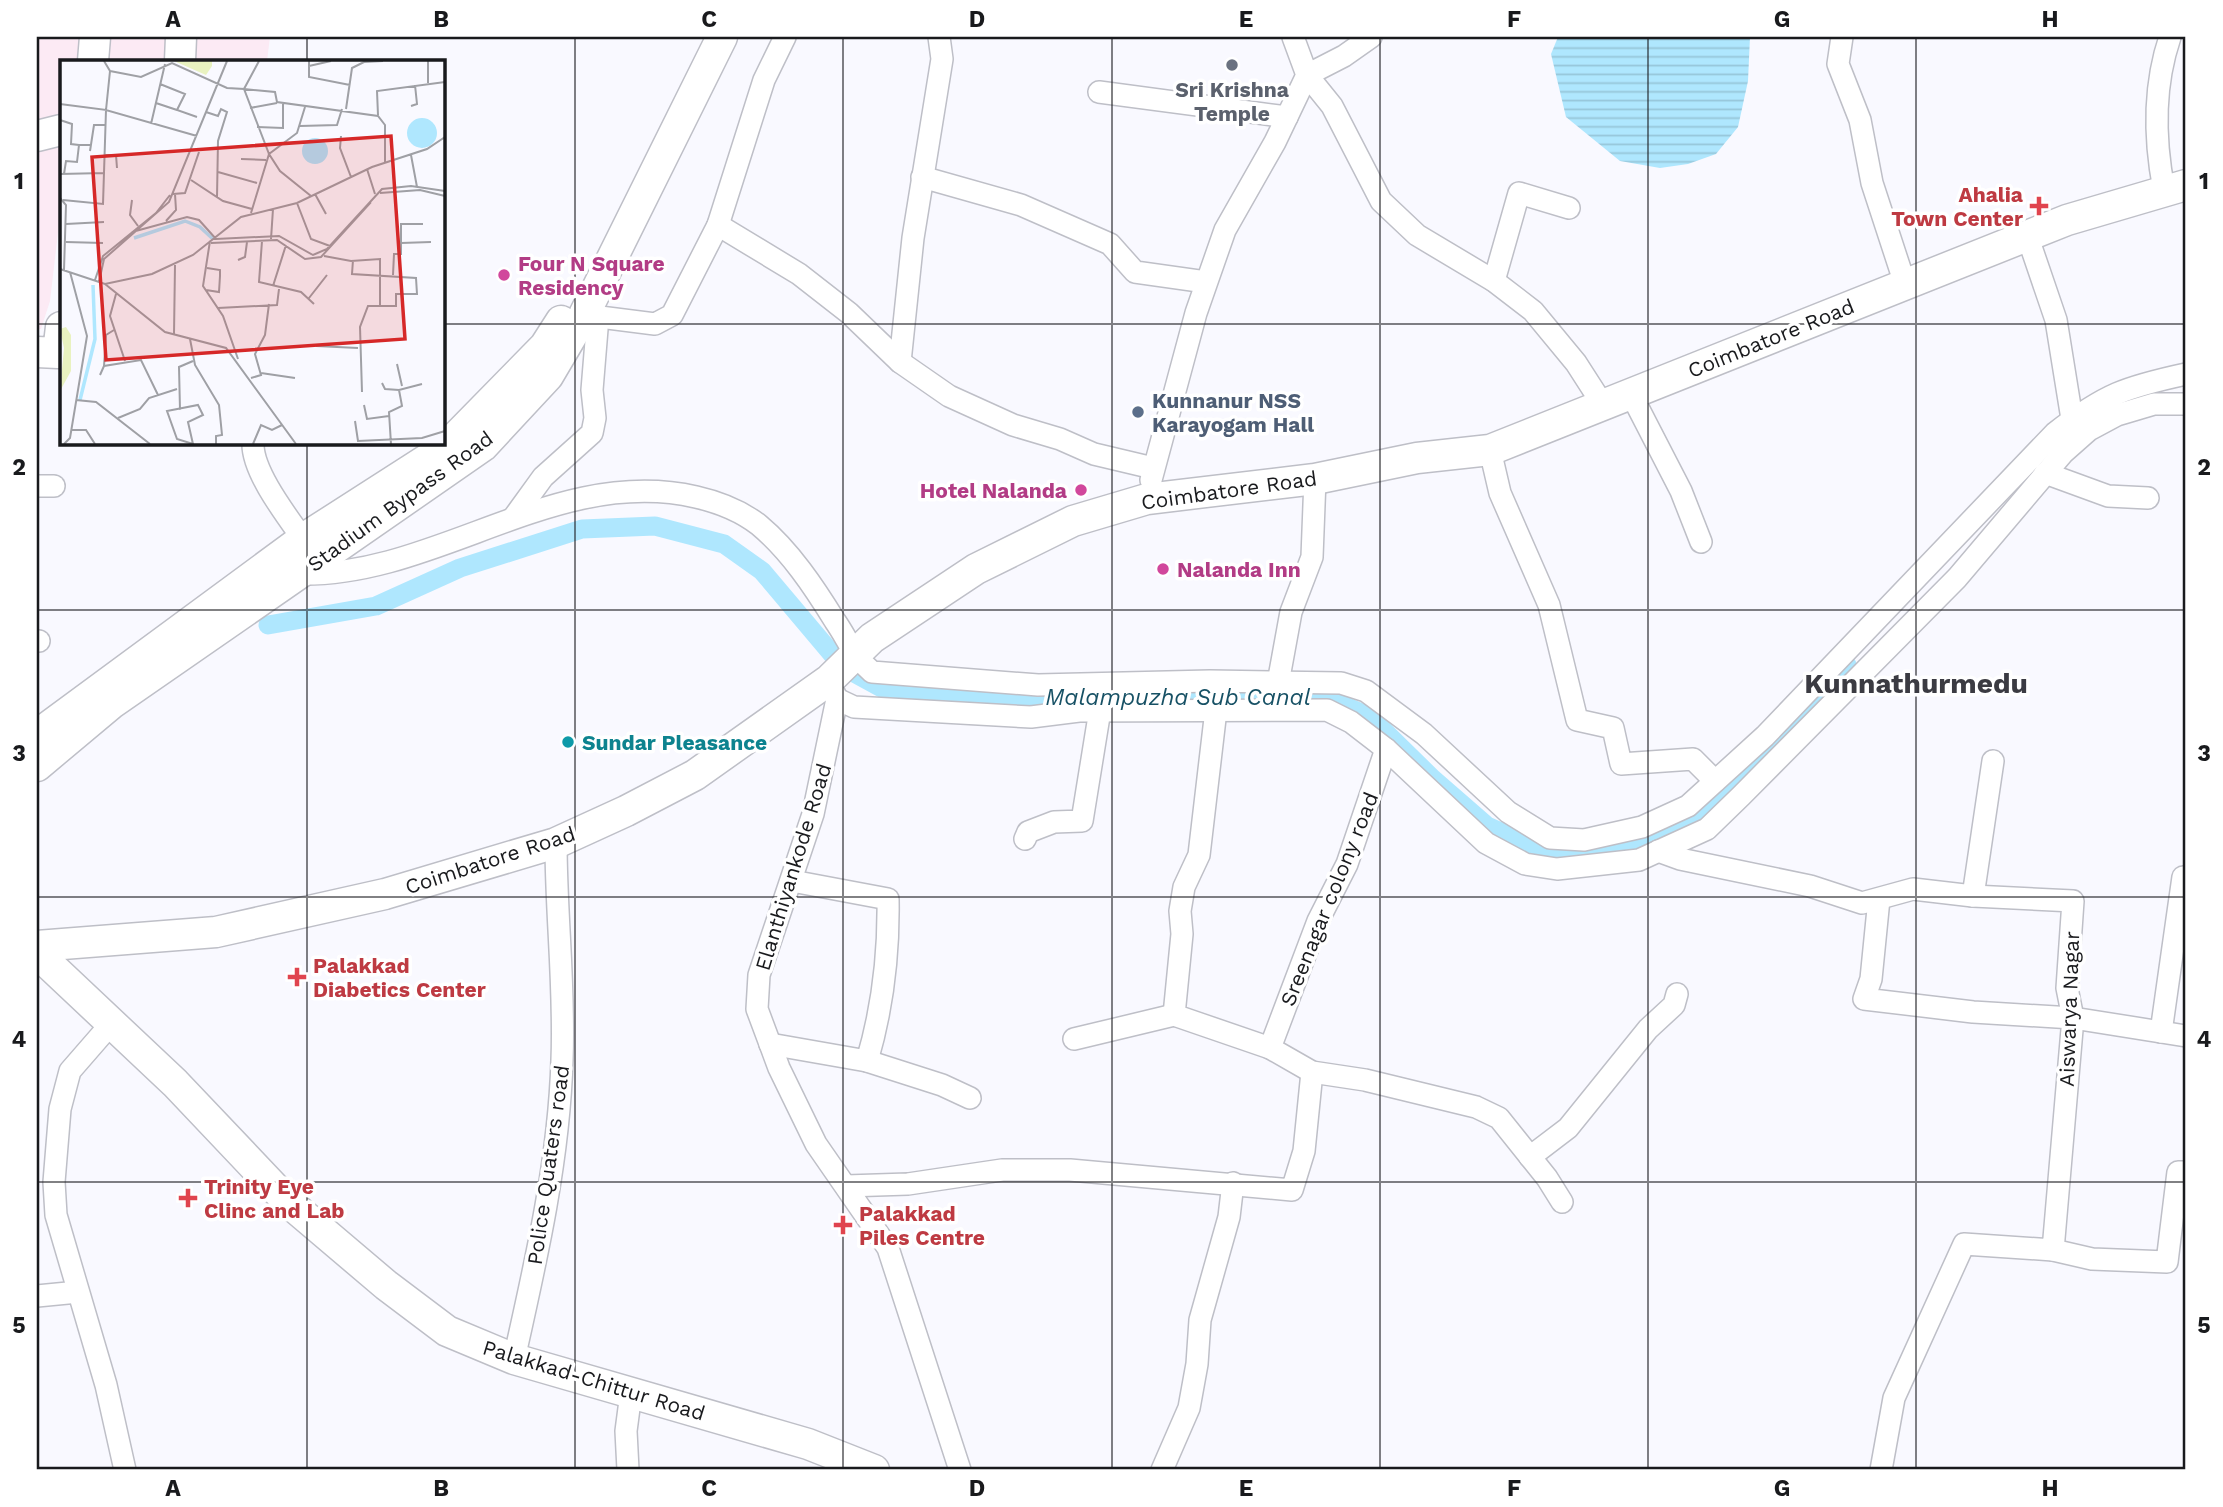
<svg xmlns="http://www.w3.org/2000/svg" width="2223" height="1507" font-family="'Work Sans',sans-serif">
	<style>
		.medical { fill: #fceaf4 }
		.water { fill: url(#water-rules) }
		.lines { fill: none; stroke-linecap: round; stroke-linejoin: round }
		.canal { stroke: #afe7fe; stroke-width: 19 }
		.street-casing { stroke: #bebfc7; stroke-width: 24 }
		.secondary-casing { stroke: #bebfc7; stroke-width: 33 }
		.street { stroke: #fff; stroke-width: 21 }
		.secondary { stroke: #fff; stroke-width: 30 }
		.grid { fill: none; stroke: #191a1d; stroke-width: 2; stroke-opacity: 0.55 }
		.worship-dot { fill: #6b7280; stroke: #fff; stroke-width: 2.5 }
		.health-dot { fill: #e0444e; stroke: #fff; stroke-width: 2.5 }
		.hotel-dot { fill: #d1479c; stroke: #fff; stroke-width: 2.5 }
		.service-dot { fill: #5c6f8a; stroke: #fff; stroke-width: 2.5 }
		.culture-dot { fill: #0f9aa8; stroke: #fff; stroke-width: 2.5 }
		.labels { text-anchor: middle; dominant-baseline: central; stroke-width: 7; stroke-linejoin: round; paint-order: stroke }
		.worship-label { font-size: 21px; font-weight: bold; fill: #5b616d; stroke: #fff }
		.health-label { font-size: 21px; font-weight: bold; fill: #be3a42; stroke: #fff; text-anchor: start }
		.hotel-label { font-size: 21px; font-weight: bold; fill: #b23c85; stroke: #fff; text-anchor: start }
		.street-label { font-size: 21px; fill: #191a1d; stroke: #fff }
		.service-label { font-size: 21px; font-weight: bold; fill: #4e5e75; stroke: #fff; text-anchor: start }
		.culture-label { font-size: 21px; font-weight: bold; fill: #0d838f; stroke: #fff; text-anchor: start }
		.water-label { font-size: 23px; font-style: italic; fill: #175165; stroke: #fff }
		.district-label { font-size: 28px; font-weight: bold; fill: #3b3b42; stroke: #fff }
		.inset-river { fill: none; stroke: #afe7fe; stroke-width: 3.5 }
		.inset-road { fill: none; stroke: #9fa0a5; stroke-width: 2 }
		.view { fill: #d62828; fill-opacity: 0.15; stroke: #d62828; stroke-width: 3.5 }
		.inset-edge { fill: none; stroke: #191a1d; stroke-width: 3.5 }
		.neatline { fill: none; stroke: #191a1d; stroke-width: 2.5 }
		.grid-label { font-size: 23px; text-anchor: middle; font-weight: bold; fill: #191a1d }
	</style>
	<defs>
		<pattern id="water-rules" width="6" height="5" patternUnits="userSpaceOnUse" patternTransform="scale(1.75)"><rect width="6" height="5" fill="#afe7fe"/><path d="M0 2.5h6" fill="none" stroke="#96c6d9"/></pattern>
	</defs>
	<rect width="100%" height="100%" fill="#f9f9ff"/>
	<g class="medical">
		<path d="M37,37h45l-3,24h-18v146l-11,94 -9,28h-4z"/>
		<path d="M106,37h164l-3,24h-164z"/>
	</g>
	<path class="water" d="M1558,37h192l-2,44 -10,46 -22,27 -28,10 -28,4 -40,-7 -54,-44 -15,-63z"/>
	<g class="lines">
		<path class="canal" d="M268,625l108,-19 84,-38 122,-39 73,-3 69,18 38,27 81,96 44,24 134,7 301,-2 39,17 17,12 55,54 54,47 70,31 50,-4 74,-22 34,-27 132,-139"/>
		<g class="street-casing">
			<g id="street">
				<path d="M1371,37l-27,19 -37,19 25,31 49,95 36,34 77,46 39,30 43,52 27,42"/>
				<path d="M1842,37l-4,27 22,56 12,63 33,101"/>
				<path d="M1099,92l188,25"/>
				<path d="M922,177l99,28 89,39 25,28 71,10"/>
				<path d="M2164,190c-10,-52 -11,-103 6,-153"/>
				<path d="M718,225l81,49 50,39 51,49 49,34 64,29 47,14 34,15 59,14"/>
				<path d="M2027,235l29,85 16,99"/>
				<path d="M1494,281l25,-88 50,15"/>
				<path d="M584,315l71,9 17,-9 46,-90 46,-145 21,-43"/>
				<path d="M900,362l13,-124 29,-179 -3,-22"/>
				<path d="M1631,394l50,97 20,51"/>
				<path d="M253,443c-1,28 33,72 50,96"/>
				<path d="M1490,450l10,43 49,112 28,115 36,8 8,36 72,-5 22,22"/>
				<path d="M2045,473l63,23 40,2"/>
				<path d="M1151,480l45,-167 29,-83 50,-88 32,-67 -14,-38"/>
				<path d="M37,486h17"/>
				<path d="M514,517l29,-40 49,-44 3,-15 -3,-28 6,-73"/>
				<path d="M299,574c138,3 257,-109 397,-77 22,5 45,14 63,28 31,26 55,62 76,96 14,20 17,34 37,51l166,13 172,-4 131,2 25,8 58,43 84,78 42,26 34,2 58,-13 46,-21 77,-70 290,-303c50,-39 71,-46 131,-59"/>
				<path d="M37,641h2"/>
				<path d="M832,688l5,11 -24,115 -54,161 -2,34 22,59 37,76 72,104 72,222"/>
				<path d="M1279,696l-1,-13 13,-71 21,-55 3,-78"/>
				<path d="M837,699l17,8 177,10 48,-6 248,-1 24,12 35,27 100,94 39,21 32,5 82,-9 68,-31 34,-33 216,-218 106,-125 26,-23 28,-15 37,-11h32"/>
				<path d="M1216,710l-17,145 -15,32 -4,24 2,23 -8,81 96,33 42,24 53,8 111,27 23,11 48,60 15,24"/>
				<path d="M1025,839l3,-7 26,-10 28,-1 18,-111"/>
				<path d="M1658,851l22,8 130,27 52,17 51,-14 60,7 100,5 -6,87 6,30 -20,232 -89,-6 -70,154 -13,72"/>
				<path d="M1973,896l20,-135"/>
				<path d="M1879,899l-8,80 -7,20 109,13 100,6 113,18"/>
				<path d="M110,1025l-40,46 -10,38 -6,73 2,33 50,170 19,85"/>
				<path d="M2161,1032l22,-155h3"/>
				<path d="M1074,1039l100,-24"/>
				<path d="M770,1044l97,17c16,-54 22,-105 21,-162l-96,-18"/>
				<path d="M1270,1048l48,-127 29,-57 39,-115"/>
				<path d="M867,1061l75,24 28,13"/>
				<path d="M1530,1157l38,-29 80,-99 26,-24 3,-11"/>
				<path d="M846,1186l62,-2 94,-14h68l222,20 12,-39 8,-79"/>
				<path d="M2053,1250l39,9 75,3 11,-90h8"/>
				<path d="M37,1296l41,-4"/>
				<path d="M514,1359c22,-98 45,-198 48,-299 3,-72 -6,-145 -6,-217"/>
				<path d="M628,1470l-2,-39 5,-38"/>
				<path d="M1162,1470l27,-62 8,-44 3,-44 29,-103 4,-34"/>
			</g>
		</g>
		<g class="secondary-casing">
			<g id="secondary">
				<path d="M93,61l2,-24"/>
				<path d="M180,61l1,-24"/>
				<path d="M37,136l24,-6"/>
				<path d="M37,352l21,1 3,-26"/>
				<path d="M37,735l266,-196 142,-91 100,-102 16,-25"/>
				<path d="M37,766l74,-62 372,-258 65,-70 36,-61 138,-278"/>
				<path d="M37,946l179,-14 169,-38 171,-51 70,-32 69,-36 134,-95 43,-42 104,-69 97,-48 74,-22 168,-20 102,-21 73,-8 577,-230 119,-35"/>
				<path d="M37,953l138,130 112,118 99,84 61,46 67,28 294,85 66,26"/>
			</g>
		</g>
		<use href="#street" class="street"/>
		<use href="#secondary" class="secondary"/>
	</g>
	<path class="grid" d="M307,37v24M575,37v1433M843,37v1433M1112,37v1433M1380,37v1433M1648,37v1433M1916,37v1433M37,324h24M443,324h1743M307,443v1027M37,610h2149M37,897h2149M37,1182h2149"/>
	<circle class="worship-dot" cx="1232" cy="65" r="7"/>
	<g class="health-dot">
		<path d="M2035.5 195.5h7v7h7v7h-7v7h-7v-7h-7v-7h7z"/>
		<path d="M293.5 966.5h7v7h7v7h-7v7h-7v-7h-7v-7h7z"/>
		<path d="M184.5 1187.5h7v7h7v7h-7v7h-7v-7h-7v-7h7z"/>
		<path d="M839.5 1214.5h7v7h7v7h-7v7h-7v-7h-7v-7h7z"/>
	</g>
	<g class="hotel-dot">
		<circle cx="504" cy="275" r="7"/>
		<circle cx="1081" cy="490" r="7"/>
		<circle cx="1163" cy="569" r="7"/>
	</g>
	<circle class="service-dot" cx="1138" cy="412" r="7"/>
	<circle class="culture-dot" cx="568" cy="742" r="7"/>
	<g class="labels">
		<g class="worship-label">
			<text x="1232" y="89">Sri Krishna<tspan x="1232" dy="24">Temple</tspan></text>
		</g>
		<g class="health-label">
			<text x="2023" y="194" text-anchor="end">Ahalia<tspan x="2023" dy="24">Town Center</tspan></text>
			<text x="313" y="965">Palakkad<tspan x="313" dy="24">Diabetics Center</tspan></text>
			<text x="204" y="1186">Trinity Eye<tspan x="204" dy="24">Clinc and Lab</tspan></text>
			<text x="859" y="1213">Palakkad<tspan x="859" dy="24">Piles Centre</tspan></text>
		</g>
		<g class="hotel-label">
			<text x="518" y="263">Four N Square<tspan x="518" dy="24">Residency</tspan></text>
			<text x="1067" y="490" text-anchor="end">Hotel Nalanda</text>
			<text x="1177" y="569">Nalanda Inn</text>
		</g>
		<g class="street-label">
			<text transform="translate(1771 338) rotate(-22)">Coimbatore Road</text>
			<text transform="translate(1229 490) rotate(-8)">Coimbatore Road</text>
			<text transform="translate(400 501) rotate(-36)">Stadium Bypass Road</text>
			<text transform="translate(490 860) rotate(-18)">Coimbatore Road</text>
			<text transform="translate(793 867) rotate(-73)">Elanthiyankode Road</text>
			<text transform="translate(1329 899) rotate(-68)">Sreenagar colony road</text>
			<text transform="translate(2069 1009) rotate(-88)">Aiswarya Nagar</text>
			<text transform="translate(548 1165) rotate(-82)">Police Quaters road</text>
			<text transform="translate(594 1380) rotate(17)">Palakkad-Chittur Road</text>
		</g>
		<g class="service-label">
			<text x="1152" y="400">Kunnanur NSS<tspan x="1152" dy="24">Karayogam Hall</tspan></text>
		</g>
		<g class="culture-label">
			<text x="582" y="742">Sundar Pleasance</text>
		</g>
		<g class="water-label">
			<text x="1178" y="697">Malampuzha Sub Canal</text>
		</g>
		<g class="district-label">
			<text x="1916" y="683">Kunnathurmedu</text>
		</g>
	</g>
	<g transform="translate(60 60)">
		<rect width="385" height="385" fill="#f9f9ff"/>
		<path d="M114,1h38v5l-6,9zM6,267l5,8v36l-11,20 4,-43 -4,-19z" fill="#e9f2c0"/>
		<path d="M347 73a15 15 0 1 1 30 0a15 15 0 1 1-30 0ZM242 91a13 13 0 1 1 26 0a13 13 0 1 1-26 0Z" fill="#afe7fe"/>
		<path class="inset-river" d="M74,178l51,-17 15,6 13,12M20,340l15,-61 -2,-54"/>
		<path class="inset-road" d="M199,1l-15,28 31,3 2,10 101,14 7,9v37M249,1v16l41,8M368,1v22M249,6l22,-5M50,11l31,6 31,-14 55,25 17,1 25,65 -18,59M100,24l25,10 -8,16 20,7M96,43l21,7M0,44l46,6 4,-39 -6,-10M351,46l6,-2 -2,-19M245,47l-8,26 -28,21 11,17 31,25M190,48l27,-5M286,49l6,-41 12,-6 19,-1M146,52l12,4 3,-7 6,3 -9,29 -1,56M318,55l-1,-24 68,-9M0,60l12,4 -1,20 8,1M91,64l14,-60M240,66l37,-1 5,-16M197,67l26,1v-25M281,76l-1,12 11,29M30,91l4,-26h12M45,95h11l1,13M351,95l6,32M181,99l25,1M307,109l8,25M158,112l39,11M0,114l44,-1M4,114l2,-13 11,1 2,-17h12M131,120l32,21 29,8M320,133l40,-3 25,6M113,134l12,-1 14,-41M255,134l11,20M0,138l6,7 -2,65M3,140l40,4 3,-94 91,26M72,140l-2,15 8,11M237,143l14,36 19,7M106,161l10,-11 -1,-16M6,164l38,-2M72,172l55,-15 12,3 17,19 63,-3 34,19 14,-6 55,-60 29,-3 34,5M211,179l2,-30M150,181l-7,45 20,30 15,43M202,181l-3,41 42,10 13,12M6,182l37,1M151,183l66,-3 28,19 16,-2 50,-55M341,183l30,-1M264,196l27,5 29,-2v47h-12l-8,21 2,65M178,200l7,-3 2,-15M293,200l-1,14 64,4 1,16h-21v12h-16M0,209l45,15 47,-10 41,-19 48,-38 56,-14 75,-36 55,-18 18,-12M333,215l1,-21h7v-30h22M35,220l8,-24 53,-43 14,-18M39,222l5,-23 65,-57 58,-141M45,224l60,48 61,16 70,96M213,226l13,-41M146,230l13,2 1,-16v-6l-13,-2M56,234l-6,22 15,45M249,238l18,-23M158,248l59,-3 2,-16M114,274l1,-69M130,279l5,26 24,40 3,30 -6,1v8M256,286l42,2M337,304l5,22M44,306l2,-31 8,-5M201,313l34,5M40,315l4,-9 37,-6 17,35M191,318l10,-3 -6,-21 10,-19 4,-31M322,323l3,6 14,1 23,-6M16,340l20,2 54,42M138,345l5,10 -15,7 5,22 -16,-5 -10,-28zM304,345l3,14 22,-3M120,350l-1,-43 14,-6M58,358l22,-9 9,-11 28,-9M295,361l3,20 64,-3 23,-7M11,370h15l9,14M4,384l6,-6 17,-102 -17,-64M193,384l8,-19 11,5 10,-5M331,384l-2,-32 13,-6 -3,-16"/>
		<path class="view" d="M331,76l14,203 -299,21 -14,-203z"/>
		<rect width="385" height="385" class="inset-edge"/>
	</g>
	<rect width="2223" height="1507" fill="none" stroke="#ffffff" stroke-width="77"/>
	<rect x="38" y="38" width="2146" height="1430" class="neatline"/>
	<g class="grid-label">
		<text x="173" y="27">A</text>
		<text x="441" y="27">B</text>
		<text x="709" y="27">C</text>
		<text x="977" y="27">D</text>
		<text x="1246" y="27">E</text>
		<text x="1514" y="27">F</text>
		<text x="1782" y="27">G</text>
		<text x="2050" y="27">H</text>
		<text x="19" y="189">1</text>
		<text x="2204" y="189">1</text>
		<text x="19" y="475">2</text>
		<text x="2204" y="475">2</text>
		<text x="19" y="761">3</text>
		<text x="2204" y="761">3</text>
		<text x="19" y="1047">4</text>
		<text x="2204" y="1047">4</text>
		<text x="19" y="1333">5</text>
		<text x="2204" y="1333">5</text>
		<text x="173" y="1496">A</text>
		<text x="441" y="1496">B</text>
		<text x="709" y="1496">C</text>
		<text x="977" y="1496">D</text>
		<text x="1246" y="1496">E</text>
		<text x="1514" y="1496">F</text>
		<text x="1782" y="1496">G</text>
		<text x="2050" y="1496">H</text>
	</g>
</svg>
